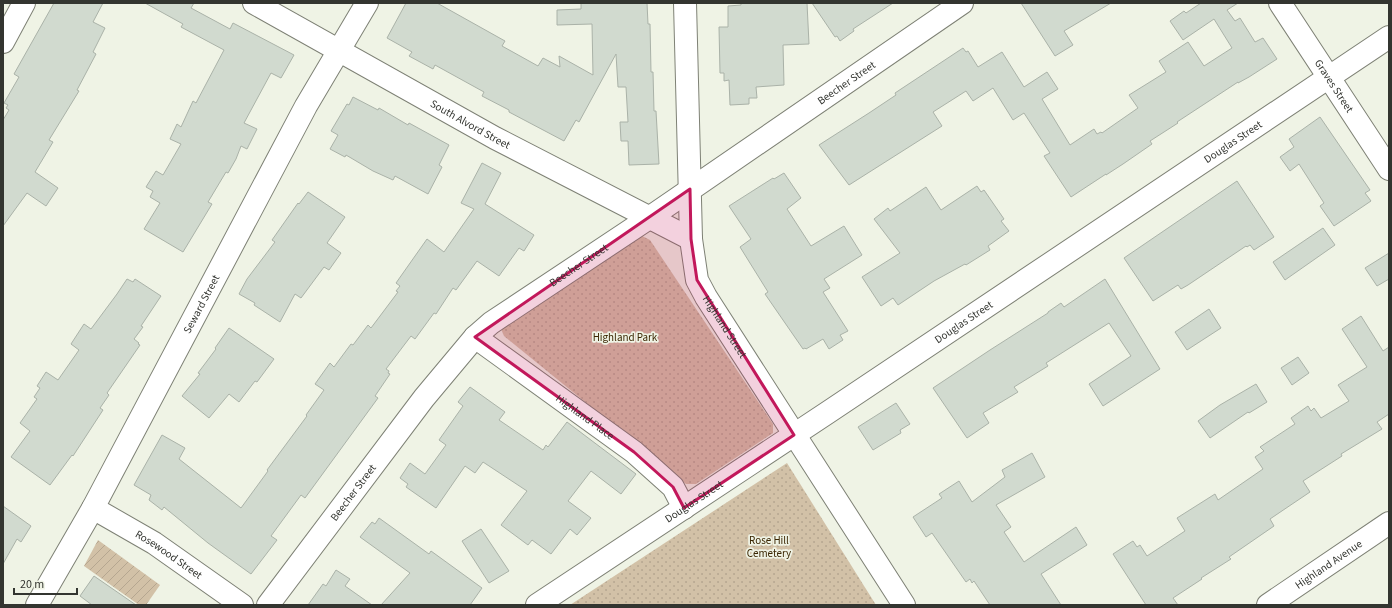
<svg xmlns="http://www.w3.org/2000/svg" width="1392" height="608" font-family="'Source Sans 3',sans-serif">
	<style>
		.grass { fill: url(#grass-dots) }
		.garden { fill: url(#garden-furrows) }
		.building { fill: #d1dacf; stroke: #aab2a8 }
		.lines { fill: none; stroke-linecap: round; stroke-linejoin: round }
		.minor-casing { stroke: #7e8175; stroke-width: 24 }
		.minor { stroke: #fff; stroke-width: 22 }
		.marked { fill: #c2185b; fill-opacity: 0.2; stroke: #c2185b; stroke-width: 3; stroke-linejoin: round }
		.labels { text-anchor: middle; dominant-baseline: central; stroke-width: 3.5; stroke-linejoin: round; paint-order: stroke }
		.street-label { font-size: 11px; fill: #333530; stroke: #eff3e5 }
		.park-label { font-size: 11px; fill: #3a2602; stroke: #eff3e5 }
	</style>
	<defs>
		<pattern id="grass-dots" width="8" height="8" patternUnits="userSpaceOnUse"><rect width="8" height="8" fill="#d2c1a7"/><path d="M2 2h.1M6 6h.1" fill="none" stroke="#b5a690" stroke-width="1.8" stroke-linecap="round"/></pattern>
		<pattern id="garden-furrows" width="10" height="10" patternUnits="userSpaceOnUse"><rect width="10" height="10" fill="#d2c1a7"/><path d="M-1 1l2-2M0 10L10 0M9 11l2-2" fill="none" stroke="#b5a690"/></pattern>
	</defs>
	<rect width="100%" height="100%" fill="#eff3e5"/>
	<g class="grass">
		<path d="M642,236l8,4 123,184v9l-77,51h-10l-182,-148 -3,-7z"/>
		<path d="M787,463l89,142h-306z"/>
	</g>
	<path class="garden" d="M98,540l62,45 -14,20h-7l-55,-39z"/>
	<g class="building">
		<path d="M54,3h49l-10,19 12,6 -12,24 3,2 -19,36 2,1 -30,49 4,2 -18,30 23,16 -12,18 -19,-13 -24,33v-106l6,-10 -3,-2 2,-3 -4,-2 15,-26 -5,-3z"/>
		<path d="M145,3h49l-3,5 39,21 3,-6 61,32 -13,23 -10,-5 -27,50 13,6 -10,20 -6,-3 -5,13 -8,14 -2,-1 -18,30 4,2 -29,48 -39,-23 16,-26 -10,-6 3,-6 -7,-4 10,-16 7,4 18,-31 -11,-5 7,-15 4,3 12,-26 3,2 28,-53 -43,-23 2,-3z"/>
		<path d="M406,3h31l68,38 -3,5 36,20 5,-8 17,9 -1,-11 34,19 -1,-51 -35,1v-15l24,-1v-6h66l1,21h2l1,48h2l1,39h2l3,53 -30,1 -1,-24h-7l-1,-19h8l-2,-35h-8l-2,-33 -37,68 -3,-2 -12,21 -55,-29v-2l-27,-14 2,-4 -49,-27 -2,4 -24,-13 3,-4 -25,-14z"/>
		<path d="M741,3h66l2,41 -26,1 1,40 -28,2 1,11h-8v6l-19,1 -1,-25 -5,1v-8h-4l-1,-46h9v-21l13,-1z"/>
		<path d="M812,3h81l-40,26 1,2 -14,10 -3,-5 -2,1z"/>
		<path d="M1021,3h90l-47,28 9,14 -18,11z"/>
		<path d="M1201,3h37l-11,7 8,11 5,-3 15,24 8,-4 14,21 -28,18 -11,6v-1l-61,40 1,1 -28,18 2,3 -29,20 -17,11v-1l-35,23 -27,-41 6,-3 -26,-40 -11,7 -20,-32 -20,13 -7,-10 -33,21 9,14 -93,59 -30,-40 50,-32 27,-18 -1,-2 68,-45 3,4 2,-1 10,16 24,-15 22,35 23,-15 11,17 -16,10 28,46 24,-16 3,5 4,-2 1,1 36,-25 -9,-13 37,-23 -7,-11 29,-19 16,24 28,-18 -18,-29 -31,21 -13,-19 14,-10 2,2z"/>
		<path d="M353,97l25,13 1,-2 29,17 1,-2 40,22 -10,20 3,2 -14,27 -33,-18 -2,4 -20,-9 -27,-16 -1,2 -15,-8 8,-14 -7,-4 16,-27 2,1z"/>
		<path d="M1320,117l50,73 -5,3 6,8 -37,25 -14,-20 4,-3 -25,-39 -9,7 -10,-14 14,-10 -5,-8z"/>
		<path d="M482,163l19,10 -16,31 49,31 -10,16 -5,-3 -20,28 -22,-15 -21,29 -3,-2 -17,26 -2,-1 -19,26 -4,-3 -25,33 3,2 -1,2 2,1 -15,22 3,2 -73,100 -4,-3 -30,41 6,4 -26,34 -43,-31 -44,-36 -2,3 -13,-10 2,-5 -17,-10 28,-50 23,13 -6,11 62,49 27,-37 -1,-1 40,-54 -1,-1 18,-25 -9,-6 15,-21 4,4 17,-23 2,1 15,-20 3,3 27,-36 -2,-1 4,-5 -4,-3 31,-44 17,13 30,-43 -13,-6z"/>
		<path d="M784,173l17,25 -14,11 24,37 33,-20 18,29 -38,24 6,9 -7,4 25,39 -8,4 3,5 -14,9 -6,-10 -17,10 -1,-1 -2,1 -38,-55 3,-2 -28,-45 11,-8 -22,-33 44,-28 1,1z"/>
		<path d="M1237,181l37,56 -20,13 -4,-5 -3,2 -1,-1 -58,39 -7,4 -3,-4 -25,16 -29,-43z"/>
		<path d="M977,186l4,6 3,-2 20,29 -3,2 8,10 -21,15 2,4 -24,15 -1,-1 -31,17 -36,24 -5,-7 -12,8 -19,-29 38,-24 -26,-34 14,-11 2,3 36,-24 15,23z"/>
		<path d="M308,192l37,25 -18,26 14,10 -12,17 -5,-3 -23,31 -6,-4 -15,28 -26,-17 1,-2 -16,-9 8,-15 28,-37 -3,-2 26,-37 1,1z"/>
		<path d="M1323,228l12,17 -50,35 -12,-18z"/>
		<path d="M1389,253v26l-12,7 -12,-18z"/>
		<path d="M127,279l6,3 2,-3 26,17 -20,30 2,1 -9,12 5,4 -1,1 2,1 -33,48 2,2 -9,13 3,2 -30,46 -1,-1 -22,30 -39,-28 19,-26 -10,-8 17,-24 -3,-2 6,-9 -3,-2 9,-14 12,8 21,-30 -8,-6 13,-20 7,5 26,-35z"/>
		<path d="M1105,279l55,90 -57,37 -14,-22 42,-28 -22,-33 -63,40 2,3 -34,21 4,5 -35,21 6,10 -22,15 -34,-50 57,-38 58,-37v-1l13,-9 3,4z"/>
		<path d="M1209,309l12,19 -34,22 -12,-18z"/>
		<path d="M1361,316l22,35 6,-4v67l-12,8 5,7 -41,25 1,2 -39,25 7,11 -40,27 4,7 -45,31 2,2 -30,19 1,1 -29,19 5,7h-32l-33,-51 20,-13 4,6 3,-2 7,11 38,-25 -8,-13 38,-24 3,6 45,-31 -8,-12 9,-6 -4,-4 35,-23 -4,-6 17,-12 3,5 3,-3 7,10 28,-17 -11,-16 29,-18 -25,-38z"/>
		<path d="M229,328l45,31 -17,23 -2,-1 -16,21 -10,-8 -20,24 -27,-22 18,-22 -2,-1 18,-24 -1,-1z"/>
		<path d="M1298,357l11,16 -17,12 -11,-17z"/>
		<path d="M1256,384l11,18 -18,11 -1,-1 -38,26 -12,-17 22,-16z"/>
		<path d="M470,387l35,25 -6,8 44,30 3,-5 2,2 19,-25 69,52 -15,20 -30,-23 -23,30 23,17 -14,17 -7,-6 -19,25 -19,-14 -4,5 -27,-20 26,-34 -44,-29 -8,11 -10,-7 -29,42 -30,-21 2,-3 -8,-6 10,-15 15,11 21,-29 -7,-5 24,-34 -5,-4z"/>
		<path d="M896,403l14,21 -10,6 1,3 -28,17 -15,-23z"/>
		<path d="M1032,453l13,24 -49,28 15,22 -7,5 20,30 52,-35 11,18 -46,29 20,31h-71l-16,-24 -2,2 -2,-4 -4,3 -34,-49 -6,4 -13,-20 29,-19 -3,-4 20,-13 13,21 33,-25 -3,-7z"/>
		<path d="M3,506l28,20 -10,16 -4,-3 -14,25z"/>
		<path d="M379,518l50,36 2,-3 51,37 -12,17h-89l29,-32 -50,-36 12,-15 3,2z"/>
		<path d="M481,529l28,42 -20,12 -27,-42z"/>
		<path d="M336,570l14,9 -5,7 27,19h-64l15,-21 3,2z"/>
		<path d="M94,576l42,29h-44l-12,-9z"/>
	</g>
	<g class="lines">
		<g class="minor-casing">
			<g id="minor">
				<path id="s1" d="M254,3l241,135 196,101"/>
				<path id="s2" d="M685,3l6,236 6,41 9,17 198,308"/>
				<path id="s3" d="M1280,3l109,166"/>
				<path d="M3,42l21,-39"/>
				<path id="s4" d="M475,337l159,115 39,35 11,21"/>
				<path id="s5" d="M93,508l61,35 88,62"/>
				<path id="s6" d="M37,605l56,-97 213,-402 61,-103"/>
				<path id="s7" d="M268,605l156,-207 51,-61 16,-14 158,-105 313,-215"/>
				<path id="s8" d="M537,605l290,-192 562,-376"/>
				<path id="s9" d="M1268,605l121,-82"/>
			</g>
		</g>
		<use href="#minor" class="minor"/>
	</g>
	<path class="marked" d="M690,189l1,50 6,41 97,155 -110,73 -11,-21 -39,-35 -159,-115z"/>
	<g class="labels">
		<g class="street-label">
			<text stroke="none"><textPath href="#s7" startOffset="789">Beecher Street</textPath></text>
			<text stroke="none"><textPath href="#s3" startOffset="99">Graves Street</textPath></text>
			<text stroke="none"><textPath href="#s1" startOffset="248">South Alvord Street</textPath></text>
			<text stroke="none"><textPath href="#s8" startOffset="836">Douglas Street</textPath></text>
			<text stroke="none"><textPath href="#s7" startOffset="465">Beecher Street</textPath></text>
			<text stroke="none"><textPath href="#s6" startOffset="343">Seward Street</textPath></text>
			<text stroke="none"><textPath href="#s8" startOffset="512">Douglas Street</textPath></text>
			<text stroke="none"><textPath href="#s2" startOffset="332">Highland Street</textPath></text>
			<text stroke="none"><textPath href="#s4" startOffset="136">Highland Place</textPath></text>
			<text stroke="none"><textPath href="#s7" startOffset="141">Beecher Street</textPath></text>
			<text stroke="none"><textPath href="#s8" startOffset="188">Douglas Street</textPath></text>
			<text stroke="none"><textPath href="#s5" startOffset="89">Rosewood Street</textPath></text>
			<text stroke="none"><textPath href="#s9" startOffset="73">Highland Avenue</textPath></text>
		</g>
		<g class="park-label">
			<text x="625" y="337">Highland Park</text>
			<text x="769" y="540">Rose Hill<tspan x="769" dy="13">Cemetery</tspan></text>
		</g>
	</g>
	<rect width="1392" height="608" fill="none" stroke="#333530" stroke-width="8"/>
	<path d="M14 588v6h63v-6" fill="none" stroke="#333530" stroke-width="2"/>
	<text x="20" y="588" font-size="12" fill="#333530" stroke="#eff3e5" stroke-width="3" paint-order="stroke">20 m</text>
</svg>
